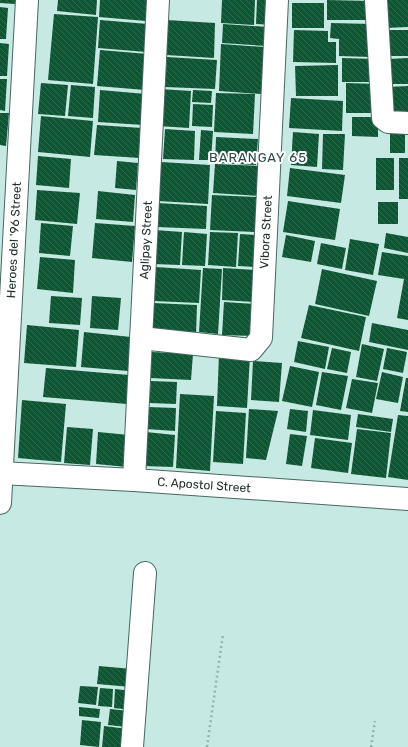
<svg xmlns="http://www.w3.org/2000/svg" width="408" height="747" font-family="Rubik,sans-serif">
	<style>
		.building { fill: url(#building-back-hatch) }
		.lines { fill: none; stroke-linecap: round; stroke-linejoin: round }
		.minor-casing { stroke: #486762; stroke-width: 24 }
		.path { stroke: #94b1ac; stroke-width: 2.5; stroke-dasharray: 2 3; stroke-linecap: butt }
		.minor { stroke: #fff; stroke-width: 22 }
		.labels { text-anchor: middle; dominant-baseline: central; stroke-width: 4; stroke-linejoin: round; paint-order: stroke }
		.street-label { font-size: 12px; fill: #22302e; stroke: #fff }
		.neighbourhood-label { font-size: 13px; letter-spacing: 1px; fill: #2b4a46; stroke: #fff }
	</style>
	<defs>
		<pattern id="building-back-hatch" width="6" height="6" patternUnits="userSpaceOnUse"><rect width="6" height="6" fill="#0e5633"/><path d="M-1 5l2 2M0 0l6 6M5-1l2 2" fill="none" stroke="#316b4f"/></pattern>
	</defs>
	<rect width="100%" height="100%" fill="#c6e9e3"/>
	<g class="building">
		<path d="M0,0h15v4l-15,-1z"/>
		<path d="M58,0h39l-1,15 -39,-4z"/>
		<path d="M100,0h48l-2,21 -47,-4z"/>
		<path d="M222,0h33l-1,25 -33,-2z"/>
		<path d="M257,0h19l-1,25 -19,-1z"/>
		<path d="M327,0l43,1v19h-43z"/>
		<path d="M385,0h23v27l-23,1z"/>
		<rect x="292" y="3" width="32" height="25"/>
		<path d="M0,7l8,1 -2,31h-6z"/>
		<path d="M54,14l44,3 -5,67 -45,-4z"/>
		<path d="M100,20l48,4 -2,28 -48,-4z"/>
		<path d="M167,20l48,3 -1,35 -48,-3z"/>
		<path d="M331,23l40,1v33l-32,-1v-17l-9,-1z"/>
		<path d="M223,24l45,3 -2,19 -44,-3z"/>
		<path d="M294,30l34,1v11h8v21l-43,-1z"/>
		<rect x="386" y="30" width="22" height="26"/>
		<path d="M0,43l9,1 -2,32h-7z"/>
		<path d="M221,44l43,3 -3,47 -42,-3z"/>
		<path d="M100,50l48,4 -3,36 -48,-4z"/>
		<path d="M167,57l50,3 -2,29 -50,-2z"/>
		<path d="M342,58l33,1v23h-33z"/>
		<path d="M408,58v26h-19l-1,-25z"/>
		<path d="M338,65v31h-42l-1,-30z"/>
		<path d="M0,79h7l-2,32 -5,-1z"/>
		<path d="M41,83l27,2 -3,31 -27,-2z"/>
		<path d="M346,83l31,1v29h-31z"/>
		<path d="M71,85l24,2 -2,31 -25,-2z"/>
		<path d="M408,86v30h-20l-1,-29z"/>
		<path d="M160,89l31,2 -2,37 -31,-2z"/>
		<path d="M100,90l46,4 -3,31 -45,-3z"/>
		<path d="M193,90l19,1 -1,12 -19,-1z"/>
		<path d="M216,93l39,1 -2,40 -39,-2z"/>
		<path d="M291,98l52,3 -1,30 -53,-3z"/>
		<path d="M193,104l20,1 -1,22 -20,-1z"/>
		<path d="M0,113h9l-3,33 -6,-1z"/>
		<path d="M41,116l52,5 -3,36 -52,-5z"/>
		<path d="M352,117h26v20l-26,-1z"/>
		<path d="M97,125l45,3 -2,30 -46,-3z"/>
		<path d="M165,129l30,2 -1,29 -31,-1z"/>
		<path d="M201,130l12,1 -2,29h-12z"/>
		<rect x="390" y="131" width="15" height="22"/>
		<path d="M293,132l26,2 -2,33 -26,-2z"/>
		<path d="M323,134h22l-2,36 -21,-1z"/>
		<path d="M216,137l42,2 -2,26 -41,-2z"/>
		<path d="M38,156l33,3 -2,29 -33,-3z"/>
		<rect x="376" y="158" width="18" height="32"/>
		<rect x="399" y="158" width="9" height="41"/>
		<path d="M117,161l21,2 -2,27 -21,-2z"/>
		<path d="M161,162l49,3 -2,39 -50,-3z"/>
		<path d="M215,164l48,2 -1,30 -49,-3z"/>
		<path d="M290,168l55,7 -4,28 -54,-7z"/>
		<path d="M37,190l43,3 -3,31 -42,-4z"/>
		<path d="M98,191l37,4 -2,27 -37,-3z"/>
		<path d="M212,195l45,2 -2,35 -45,-2z"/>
		<path d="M288,201l52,8 -5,31 -52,-8z"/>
		<rect x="378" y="202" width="20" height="22"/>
		<path d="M158,203l49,3 -1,23 -49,-2z"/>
		<path d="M41,223l32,3 -3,30 -31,-3z"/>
		<path d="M95,223l40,3 -3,36 -40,-4z"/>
		<path d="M155,230l27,2 -2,33 -27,-1z"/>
		<path d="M184,232l23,2 -2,32 -23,-1z"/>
		<path d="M210,232l28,1 -2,34 -28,-2z"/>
		<path d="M386,233l22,4v16l-24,-5z"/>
		<path d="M240,234l17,1 -2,32 -17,-1z"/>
		<path d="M286,235l29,6 -4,21 -29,-5z"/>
		<path d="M350,239l29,5 -6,31 -28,-5z"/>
		<path d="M321,243l25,5 -4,21 -25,-5z"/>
		<path d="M382,252l26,4v64l-11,-2 7,-39 -26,-4z"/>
		<path d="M40,257l35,3 -2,33 -36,-4z"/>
		<path d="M156,267l45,3 -2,33 -45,-2z"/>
		<path d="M203,268l19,1 -4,65 -19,-2z"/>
		<path d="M223,268l33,2 -2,32 -32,-2z"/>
		<path d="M322,269l55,12 -8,35 -54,-12z"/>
		<path d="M51,296l31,2 -2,27 -31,-2z"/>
		<path d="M92,296l29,2 -3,32 -28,-2z"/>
		<path d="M224,302l31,2 -2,32 -31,-1z"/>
		<path d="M153,303l44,2 -1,31 -44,-3z"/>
		<path d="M309,305l57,12 -7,34 -58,-13z"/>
		<path d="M372,323l36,7v20l-39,-8z"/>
		<path d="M27,325l52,5 -3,37 -52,-4z"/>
		<path d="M84,332l47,5 -3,34 -47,-4z"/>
		<path d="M298,341l31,6 -4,22 -31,-7z"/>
		<path d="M362,344l22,5 -7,32 -21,-4z"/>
		<path d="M332,348l19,4 -4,21 -20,-4z"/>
		<path d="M387,348l20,4 -4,21 -20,-4z"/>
		<path d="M152,352l41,2 -2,26 -41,-2z"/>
		<path d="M219,354l31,2 -3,52 -30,-2z"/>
		<path d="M253,361l29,2 -3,39 -28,-2z"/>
		<path d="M290,366l29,6 -7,35 -30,-6z"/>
		<path d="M46,368l83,7 -2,29 -84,-7z"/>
		<path d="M322,372l26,4 -7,34 -25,-5z"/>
		<path d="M382,372l21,5 -5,26 -22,-4z"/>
		<path d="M406,378h2v34l-8,-1z"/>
		<path d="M352,379l26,4 -6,30 -26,-5z"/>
		<path d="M151,381l26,1 -1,22 -27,-1z"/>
		<path d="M180,394l34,2 -4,75 -34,-3z"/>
		<path d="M22,400l44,4 -5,58 -43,-4z"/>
		<path d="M148,407l28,1 -1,23 -29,-2z"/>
		<path d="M249,409l29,2 -12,49 -20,-2z"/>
		<path d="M290,409l18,2 -2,21 -19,-3z"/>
		<path d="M313,410l38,5 -3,25 -38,-5z"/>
		<path d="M216,411l30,2 -3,51 -30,-2z"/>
		<path d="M358,414l35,5 -2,13 -35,-5z"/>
		<path d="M398,415l10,1v64l-20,-3z"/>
		<path d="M67,427l26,2 -3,36 -26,-2z"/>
		<path d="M357,429l34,4 -5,45 -35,-4z"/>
		<path d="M98,432l31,3 -2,32 -31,-3z"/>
		<path d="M146,432l29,3 -2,32 -29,-1z"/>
		<path d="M290,434l17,2 -5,30 -16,-2z"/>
		<path d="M315,438l37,5 -4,30 -37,-5z"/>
		<path d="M99,666l33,3 -1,18 -34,-3z"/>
		<path d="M80,686l18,1 -2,18 -18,-2z"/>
		<path d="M100,688l13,1 -1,18 -14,-1z"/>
		<path d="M115,689l17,2 -1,19 -17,-2z"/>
		<path d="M79,707l21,2 -1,9 -20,-2z"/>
		<path d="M110,709l19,2 -2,16 -19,-2z"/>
		<path d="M82,720l19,2 -2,25 -19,-2z"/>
		<path d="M104,726l24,3 -2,18h-24z"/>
	</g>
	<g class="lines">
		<g class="minor-casing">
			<g id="minor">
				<path d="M376,0l7,118 5,4 20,1"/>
				<path d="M141,338l110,12 10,-12 16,-338"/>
				<path d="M0,473l134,7 274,19"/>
				<path d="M134,480l24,-480"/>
				<path d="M0,503l27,-503"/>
				<path d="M132,747l13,-174"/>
			</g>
		</g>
		<g class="path">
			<path d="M207,747l16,-113"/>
			<path d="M371,747l4,-26"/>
		</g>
		<use href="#minor" class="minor"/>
	</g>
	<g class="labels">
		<g class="street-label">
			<text transform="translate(266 232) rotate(-87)">Vibora Street</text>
			<text transform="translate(14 240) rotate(-87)">Heroes del '96 Street</text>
			<text transform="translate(146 240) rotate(-87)">Aglipay Street</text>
			<text transform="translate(204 485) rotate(4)">C. Apostol Street</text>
		</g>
		<g class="neighbourhood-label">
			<text x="258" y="157">BARANGAY 65</text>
		</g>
	</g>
</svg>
